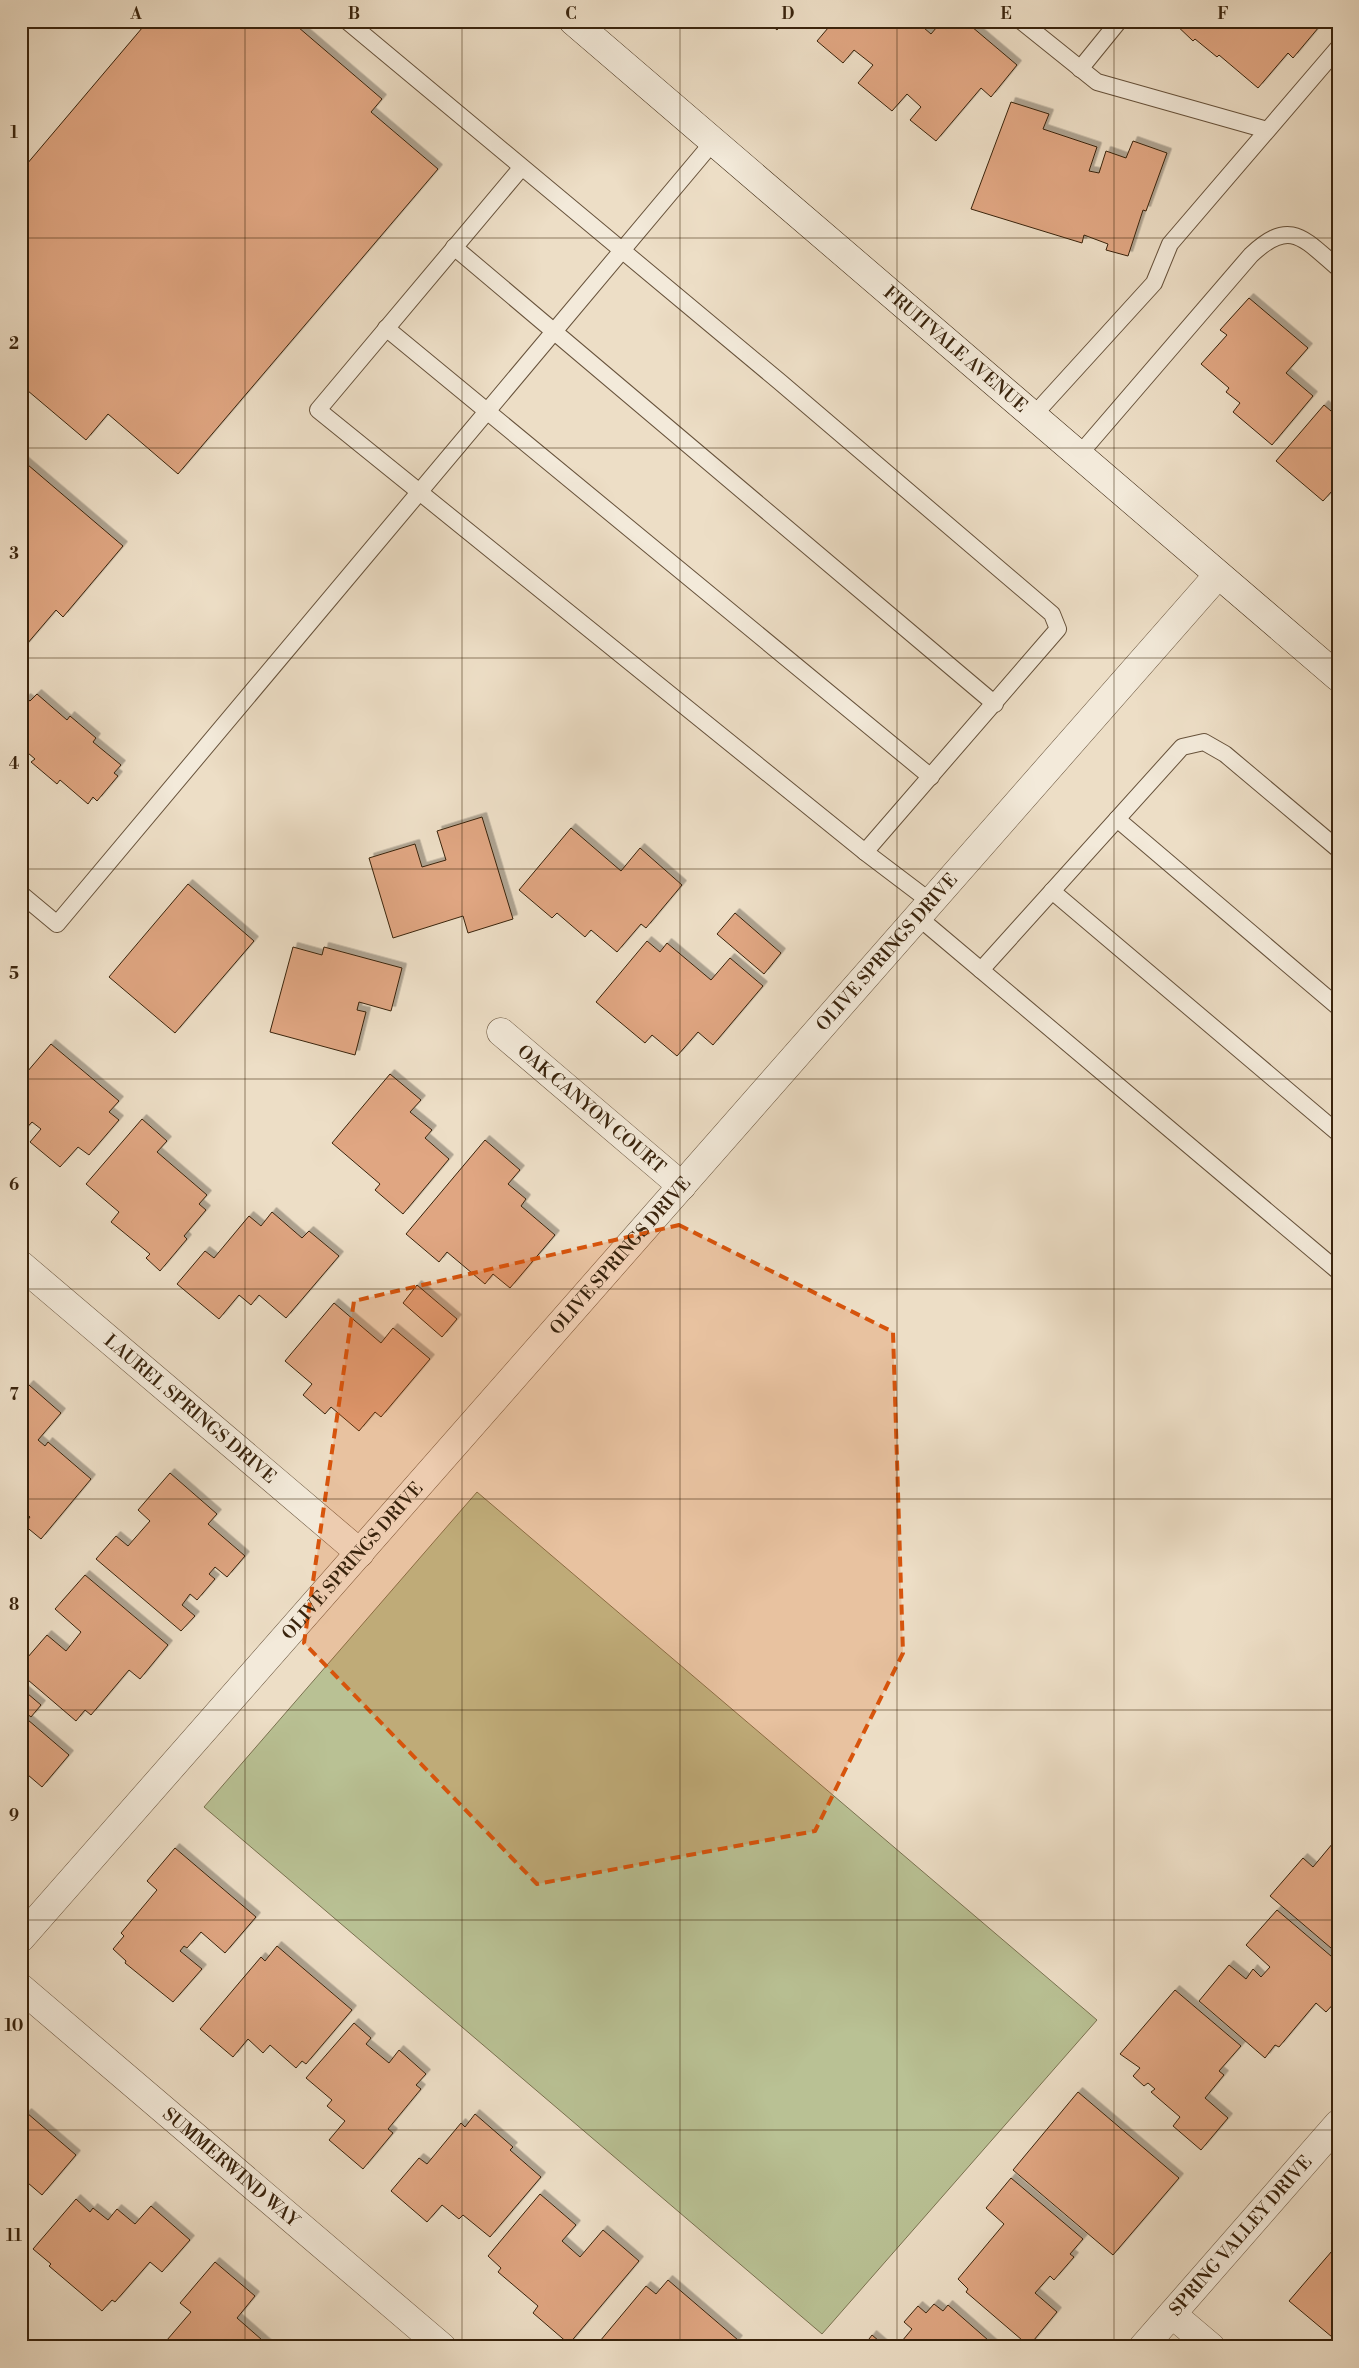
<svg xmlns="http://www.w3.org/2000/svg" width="1359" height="2368" font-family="'Libre Bodoni',serif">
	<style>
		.green { fill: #b9c194; stroke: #7a7250 }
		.building { fill: #e0a682; stroke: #3a240d; filter: url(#shadow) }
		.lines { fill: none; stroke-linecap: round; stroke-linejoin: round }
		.lane-casing { stroke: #67523b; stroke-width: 18 }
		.street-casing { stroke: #67523b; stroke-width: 29 }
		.secondary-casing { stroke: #3a240d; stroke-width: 29 }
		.lane { stroke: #f3eada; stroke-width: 16 }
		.street { stroke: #f3eada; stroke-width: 28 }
		.secondary { stroke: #f3eada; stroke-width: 28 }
		.marked { fill: #d7540c; fill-opacity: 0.2; stroke: #d7540c; stroke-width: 4; stroke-dasharray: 10 6; stroke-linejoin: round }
		.grid { fill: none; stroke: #3a240d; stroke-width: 1; stroke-opacity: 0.55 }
		.labels { text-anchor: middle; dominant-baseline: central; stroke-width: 4; stroke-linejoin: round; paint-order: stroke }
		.street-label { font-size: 18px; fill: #3a240d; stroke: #f3eada }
		.neatline { fill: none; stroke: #3a240d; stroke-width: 2 }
		.grid-label { font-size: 16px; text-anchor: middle; font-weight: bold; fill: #3a240d }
	</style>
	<defs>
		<filter id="shadow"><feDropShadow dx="4.5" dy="-4.5" stdDeviation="0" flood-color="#0004"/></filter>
	</defs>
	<rect width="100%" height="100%" fill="#eddec6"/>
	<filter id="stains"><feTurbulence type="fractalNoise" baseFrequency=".004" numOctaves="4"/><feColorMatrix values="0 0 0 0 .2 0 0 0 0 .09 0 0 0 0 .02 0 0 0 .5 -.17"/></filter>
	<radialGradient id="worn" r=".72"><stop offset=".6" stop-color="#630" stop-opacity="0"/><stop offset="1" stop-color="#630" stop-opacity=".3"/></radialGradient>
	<path class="green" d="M477,1492l620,528 -275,314 -618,-527z"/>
	<g class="building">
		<path d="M148,21h143l91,78 -11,13 67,57 -260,305 -70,-60 -22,26 -65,-55v-214z"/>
		<path d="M767,21h17l-7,9z"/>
		<path d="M834,21h96l-6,7 7,6 11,-13h23l52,44 -26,32 -10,-9 -45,53 -26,-21 11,-13 -14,-13 -15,17 -34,-28 15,-18 -19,-15 -11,13 -26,-22z"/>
		<path d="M1172,21h152l-31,37 -5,-5 -30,35 -39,-33 -2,2 -22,-18 -2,2z"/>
		<path d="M1011,102l38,12 -6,15 54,18 -8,24 10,2 7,-22 20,7 7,-17 34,12 -21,58 -3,-1 -15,46 -22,-6 2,-6 -24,-9 -2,8 -111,-34z"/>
		<path d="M1249,298l59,50 -22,25 27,23 -41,49 -39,-33 7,-9 -14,-11 3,-4 -28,-24 26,-29 -7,-5z"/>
		<path d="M1324,405l14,12v77l-5,-4 -10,11 -47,-40z"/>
		<path d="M21,459l102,87 -60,71 -7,-7 -35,41z"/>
		<path d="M37,694l30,26 3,-4 26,22 -3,4 28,23 -7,8 4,3 -21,25 -4,-4 -5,7 -28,-24 -3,4 -26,-22 4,-3 -14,-12v-43l5,-6 4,3z"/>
		<path d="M482,817l31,102 -45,14 -5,-17 -70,22 -24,-80 46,-14 7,23 24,-7 -9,-29z"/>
		<path d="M571,828l50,43 19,-23 42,37 -36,43 -5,-4 -24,28 -26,-22 -6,7 -28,-24 -5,5 -33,-28z"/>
		<path d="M188,884l66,57 -79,92 -66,-56z"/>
		<path d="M735,913l46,40 -17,21 -47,-40z"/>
		<path d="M647,941l13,11 7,-9 44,37 19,-22 33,28 -50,59 -15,-13 -21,24 -25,-21 -7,8 -49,-41z"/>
		<path d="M293,947l29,8 2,-8 78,21 -11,43 -32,-9 -2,8 9,2 -11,43 -85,-23z"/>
		<path d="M51,1044l68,57 -10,11 10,8 -30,35 -11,-8 -18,20 -30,-25 11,-13 -9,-7 -11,12v-55z"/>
		<path d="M390,1074l31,26 -11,12 22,18 -7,8 24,21 -46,55 -28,-24 5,-6 -48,-41z"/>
		<path d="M142,1119l25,22 -10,11 50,43 -8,9 7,6 -22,26 3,3 -27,32 -14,-13 4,-4 -39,-32 8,-10 -33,-28z"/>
		<path d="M485,1140l35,30 -12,14 18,15 -5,7 34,29 -45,53 -17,-14 -8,10 -38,-32 -8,10 -33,-28z"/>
		<path d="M272,1212l30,26 7,-7 30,25 -53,62 -27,-23 -8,10 -12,-10 -20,24 -42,-35 28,-33 9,7 35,-42 12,10z"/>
		<path d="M417,1285l40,34 -15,18 -39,-34z"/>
		<path d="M334,1303l47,40 12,-15 37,31 -49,58 -6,-5 -16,19 -28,-24 -6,7 -22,-19 9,-11 -27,-23z"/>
		<path d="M29,1385l32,28 -23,27 7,6 3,-4 43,37 -50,60 -17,-14 6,-8 -9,-8v-115z"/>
		<path d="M170,1473l47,41 -9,10 37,32 -18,21 -12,-10 -6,7 6,5 -18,21 -7,-6 -8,11 13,11 -14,15 -85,-72 20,-23 12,10 22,-25 -12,-11z"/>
		<path d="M85,1575l83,70 -28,34 -11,-9 -38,45 -6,-5 -9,11 -55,-47v-9l26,-30 19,16 15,-19 -26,-23z"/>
		<path d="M21,1688l20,17 -10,12 -10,-8z"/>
		<path d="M21,1714l48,41 -27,32 -21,-18z"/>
		<path d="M1338,1837v117l-68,-58 33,-38 10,9z"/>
		<path d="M175,1848l81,69 -31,36 -24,-21 -14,16 -3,-2 -4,5 22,18 -29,33 -48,-39 1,-2 -13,-12 11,-13 -3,-3 36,-43 -10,-9z"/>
		<path d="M1277,1910l61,52v37l-12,13 -10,-9 -37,44 -4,-2 -10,13 -66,-57 30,-36 17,14 7,-10 8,8 9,-10 -24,-22z"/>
		<path d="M277,1946l75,64 -46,54 -4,-3 -6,7 -26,-23 -7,8 -15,-14 -15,18 -33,-28 61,-72 4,4z"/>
		<path d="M1175,1990l66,56 -22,25 5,4 -19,23 23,20 -27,32 -28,-24 7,-9 -29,-25 4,-3 -7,-6 -4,3 -11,-10 7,-8 -20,-14z"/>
		<path d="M354,2023l17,15 -5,6 23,19 10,-13 27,24 -10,11 5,4 -33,40 5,4 -30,36 -34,-29 16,-19 -18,-15 5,-6 -26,-22z"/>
		<path d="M1078,2092l101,86 -66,77 -100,-85z"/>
		<path d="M27,2113l49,42 -34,40 -21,-18v-58z"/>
		<path d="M475,2114l38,33 -3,3 31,27 -51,60 -27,-22 -4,4 -17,-14 -15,17 -36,-31 28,-33 8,6 34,-41 4,4z"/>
		<path d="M1011,2178l72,61 -13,15 4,3 -20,23 -4,-4 -15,17 22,19 -28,34 -63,-54 2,-3 -10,-10 46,-55 -18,-16z"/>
		<path d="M540,2194l36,31 -14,16 18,16 23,-27 36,31 -70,83 -36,-31 5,-7 -40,-34 3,-4 -13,-12z"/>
		<path d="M76,2199l14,13 3,-4 15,12 9,-11 18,15 16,-18 39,34 -28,32 -12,-10 -35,40 -3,-2 -10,11 -53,-45 2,-2 -18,-15z"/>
		<path d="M1338,2226v15l-7,-7z"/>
		<path d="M1338,2244v98l-49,-41z"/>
		<path d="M215,2262l40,34 -18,22 33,29h-109l30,-35 -11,-9z"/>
		<path d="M668,2280l70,60 -6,7h-137l51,-61 10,8z"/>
		<path d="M934,2304l9,7 5,-6 48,42h-99l15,-18 -8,-7 14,-16 8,7z"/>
		<path d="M872,2335l14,12h-23z"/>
	</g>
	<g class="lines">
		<g class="lane-casing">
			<g id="lane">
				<path d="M347,21l433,361 272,232 6,15 -193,223 -547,-442 204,-243"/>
				<path d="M1021,21l76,61 170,48"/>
				<path d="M1080,69l39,-48"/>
				<path d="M454,247l541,457"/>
				<path d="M386,328l545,449"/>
				<path d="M1032,417l122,-134 16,-39 168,-196"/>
				<path d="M1078,456l173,-201c39,-37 52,-17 87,13"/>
				<path d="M1117,819l221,188"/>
				<path d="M865,852l66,50"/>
				<path d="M1052,891l286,242"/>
				<path d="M21,894l36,30 656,-782"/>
				<path d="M918,917l420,354"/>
				<path d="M981,970l201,-223 22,-5 21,12 113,95"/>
			</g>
		</g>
		<g class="street-casing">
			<g id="street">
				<path id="s1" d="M501,1032l181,154"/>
				<path id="s2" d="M21,1265l339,288"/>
				<path id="s3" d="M21,1938l1197,-1363"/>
				<path id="s4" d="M21,1988l421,359"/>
				<path d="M1172,2314l39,33"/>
				<path id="s5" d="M1143,2347l195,-223"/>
			</g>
		</g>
		<g class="secondary-casing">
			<g id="secondary">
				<path id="s6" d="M573,21l765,656"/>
			</g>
		</g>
		<use href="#lane" class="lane"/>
		<use href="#street" class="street"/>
		<use href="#secondary" class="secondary"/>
	</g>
	<path class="marked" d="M679,1225l214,107 10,321 -88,178 -278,53 -233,-241 50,-342z"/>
	<path class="grid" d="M245,21v2326M462,21v2326M680,21v2326M897,21v2326M1114,21v2326M21,238h1317M21,448h1317M21,658h1317M21,869h1317M21,1079h1317M21,1289h1317M21,1499h1317M21,1710h1317M21,1920h1317M21,2130h1317"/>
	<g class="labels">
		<g class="street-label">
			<text stroke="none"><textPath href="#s6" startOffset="504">FRUITVALE AVENUE</textPath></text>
			<text stroke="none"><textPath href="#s3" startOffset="1312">OLIVE SPRINGS DRIVE</textPath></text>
			<text stroke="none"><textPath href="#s1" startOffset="119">OAK CANYON COURT</textPath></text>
			<text stroke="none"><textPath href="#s3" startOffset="908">OLIVE SPRINGS DRIVE</textPath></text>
			<text stroke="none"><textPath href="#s2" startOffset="222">LAUREL SPRINGS DRIVE</textPath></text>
			<text stroke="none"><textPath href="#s3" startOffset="502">OLIVE SPRINGS DRIVE</textPath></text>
			<text stroke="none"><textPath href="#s4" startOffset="276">SUMMERWIND WAY</textPath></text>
			<text stroke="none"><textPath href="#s5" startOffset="148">SPRING VALLEY DRIVE</textPath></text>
		</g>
	</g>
	<rect width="1359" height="2368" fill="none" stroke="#eddec6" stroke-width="55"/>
	<rect x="28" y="28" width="1304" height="2312" class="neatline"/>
	<g class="grid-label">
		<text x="136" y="19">A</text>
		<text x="354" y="19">B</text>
		<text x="571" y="19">C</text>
		<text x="788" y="19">D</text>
		<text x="1006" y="19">E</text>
		<text x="1223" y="19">F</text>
		<text x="14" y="138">1</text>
		<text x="14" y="349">2</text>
		<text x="14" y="559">3</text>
		<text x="14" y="769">4</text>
		<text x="14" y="979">5</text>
		<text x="14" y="1190">6</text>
		<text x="14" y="1400">7</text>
		<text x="14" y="1610">8</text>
		<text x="14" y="1821">9</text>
		<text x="14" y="2031">10</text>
		<text x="14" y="2241">11</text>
	</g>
	<rect width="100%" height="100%" filter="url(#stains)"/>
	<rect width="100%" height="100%" fill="url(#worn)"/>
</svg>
